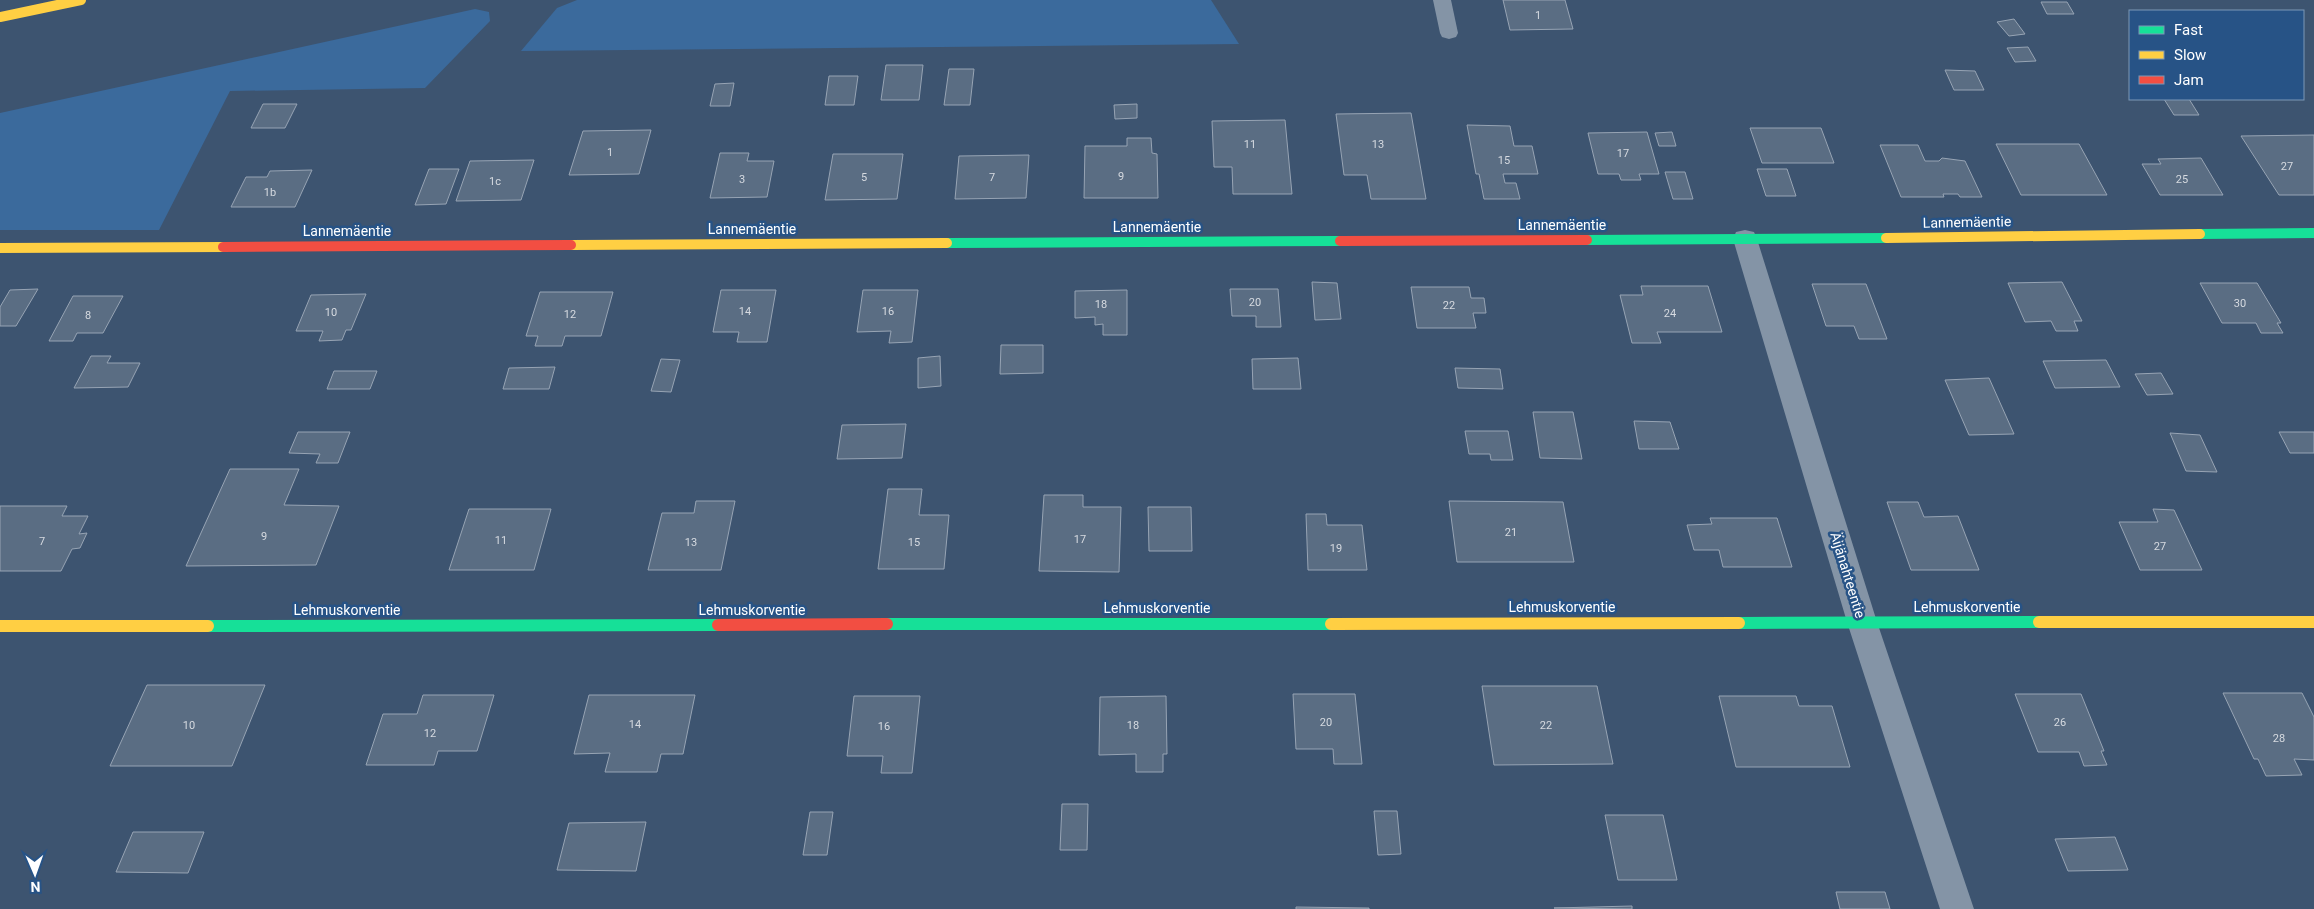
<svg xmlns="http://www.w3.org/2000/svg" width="2314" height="909" font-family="Roboto,sans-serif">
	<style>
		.green { fill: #3b6a9c }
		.building { fill: #5a6d83; stroke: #97a4b4 }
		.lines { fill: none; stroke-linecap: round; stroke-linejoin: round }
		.lane { fill: #8494a6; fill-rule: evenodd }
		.street { fill: #8494a6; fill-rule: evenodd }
		.fast-far1 { stroke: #16e098; stroke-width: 10 }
		.fast { stroke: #16e098; stroke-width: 12 }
		.slow-far1 { stroke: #ffcf43; stroke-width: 10 }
		.slow { stroke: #ffcf43; stroke-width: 12 }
		.jam-far1 { stroke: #f24e42; stroke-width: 10 }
		.jam { stroke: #f24e42; stroke-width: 12 }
		.labels { text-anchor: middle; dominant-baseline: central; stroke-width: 5; stroke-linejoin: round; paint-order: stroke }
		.number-label { font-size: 11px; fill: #d6dae0 }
		.street-label { font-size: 14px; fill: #fff; stroke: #275386 }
	</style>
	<rect width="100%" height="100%" fill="#3d5470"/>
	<g class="green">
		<path d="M577,0h634l28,44 -718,7 36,-43z"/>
		<path d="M475,9l14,3 1,9 -65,67 -195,3 -71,139h-159v-117z"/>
	</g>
	<g class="building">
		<path d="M1503,0h62l8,29 -63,1z"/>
		<path d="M2041,2h26l7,12h-27z"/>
		<path d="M2014,19l11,15 -16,2 -12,-14z"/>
		<path d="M2028,47l8,14 -21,1 -8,-14z"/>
		<path d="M886,65h37l-4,35h-38z"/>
		<path d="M949,69h25l-4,36h-26z"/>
		<path d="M1945,70l30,1 9,19h-30z"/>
		<path d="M829,76h29l-4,29h-29z"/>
		<path d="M734,83l-4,23h-20l5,-22z"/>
		<path d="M2164,99h25l10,16h-25z"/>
		<path d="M263,104h34l-12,24h-34z"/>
		<path d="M1137,104v14l-22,1 -1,-14z"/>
		<path d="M1411,113l15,86h-55l-4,-24h-23l-8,-61z"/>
		<path d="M1285,120l7,74h-59l-1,-27h-18l-2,-46z"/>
		<path d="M1467,125l43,1 4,20h18l6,28h-35l2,9h11l4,16h-36l-5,-25h-3z"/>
		<path d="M1750,128h71l13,35h-72z"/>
		<path d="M651,130l-12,44 -70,1 14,-44z"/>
		<path d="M1647,132l12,42h-20l2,6h-20l-2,-6h-21l-10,-41z"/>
		<path d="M1672,132l4,14h-17l-4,-13z"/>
		<path d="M2314,135v60h-35l-38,-59z"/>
		<path d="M1127,138h24l1,15 5,1 1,44h-74l1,-52h42z"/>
		<path d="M1996,144h83l28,51h-86z"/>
		<path d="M1880,145h38l7,16h14l3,-3 23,3 17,36h-22l-2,-3h-15l1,3h-43z"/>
		<path d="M720,153h29l-2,8h27l-7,36 -57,1z"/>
		<path d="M833,154h70l-6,45 -72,1z"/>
		<path d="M1029,155l-3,43 -71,1 4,-43z"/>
		<path d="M2201,158l22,37h-63l-18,-31h19l-3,-5z"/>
		<path d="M534,160l-13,40 -65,1 14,-40z"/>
		<path d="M429,169h30l-13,35 -31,1z"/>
		<path d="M1757,169h30l9,27h-30z"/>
		<path d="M312,170l-17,37h-64l15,-30h21l3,-6z"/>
		<path d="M1665,172h20l8,27h-20z"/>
		<path d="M1312,282l25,1 4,36 -26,1z"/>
		<path d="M2062,282l20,39h-8l4,10h-22l-5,-10 -26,1 -17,-39z"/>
		<path d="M2200,283h57l24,40h-4l6,10h-22l-5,-10h-34z"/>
		<path d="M1812,284h54l21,55h-28l-5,-13h-28z"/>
		<path d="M1641,286h67l14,46h-65l4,11h-29l-12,-48h23z"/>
		<path d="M1411,287h58l2,11h13l2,15h-13l3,15h-59z"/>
		<path d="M38,289l-22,37h-16v-19l10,-17z"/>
		<path d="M1230,289h48l3,38h-25v-11h-24z"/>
		<path d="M721,290h55l-9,52h-30l2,-10h-26z"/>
		<path d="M863,290h55l-6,52 -23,1 2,-12 -34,1z"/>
		<path d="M1127,290v45h-24v-11l-8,1v-8l-20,1v-27z"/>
		<path d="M540,292h73l-12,44h-36l-3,10h-27l3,-10h-12z"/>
		<path d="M366,294l-15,36h-5l-4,10 -23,1 4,-10h-27l15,-36z"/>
		<path d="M73,296h50l-20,37h-26l-4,8h-24z"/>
		<path d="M1001,345h42v28l-43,1z"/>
		<path d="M91,356h20l-4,7h33l-12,24 -54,1z"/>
		<path d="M940,356l1,30 -23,2v-30z"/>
		<path d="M1298,358l3,31h-48l-1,-30z"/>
		<path d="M661,359l19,1 -9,32 -20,-1z"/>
		<path d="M2106,360l14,27 -65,1 -12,-27z"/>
		<path d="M555,367l-6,22h-46l6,-21z"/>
		<path d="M1455,368l45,1 3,20 -45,-1z"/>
		<path d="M334,371h43l-7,18h-43z"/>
		<path d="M2161,373l12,21 -26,1 -12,-21z"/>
		<path d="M1989,378l25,56 -45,1 -24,-55z"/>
		<path d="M1533,412h40l9,47 -42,-1z"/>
		<path d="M1634,421l36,1 9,27h-40z"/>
		<path d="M906,424l-4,34 -65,1 5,-34z"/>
		<path d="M1465,431h43l5,29h-22l-1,-6h-21z"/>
		<path d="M298,432h52l-12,31h-22l4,-9 -31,-1z"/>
		<path d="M2279,432h35v21h-24z"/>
		<path d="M2170,433l30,2 17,37 -31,-1z"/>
		<path d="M230,469h69l-15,36 55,1 -23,59 -130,1z"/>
		<path d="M888,489h34l-3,26h30l-5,54h-66z"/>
		<path d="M1044,495h39v12h38l-2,65 -80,-1z"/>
		<path d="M696,501h39l-14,69h-73l14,-57h32z"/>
		<path d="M1449,501l114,1 11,60h-117z"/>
		<path d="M1887,502h31l6,15 34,-1 21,54h-68z"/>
		<path d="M0,506h67l-5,10h26l-9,18 8,-1 -7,15 -8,1 -11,22h-61z"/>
		<path d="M1148,507h43l1,44h-43z"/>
		<path d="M469,509h82l-17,61h-85z"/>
		<path d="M2153,509l21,1 28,60h-62l-21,-48h39z"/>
		<path d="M1306,514h20l1,11h35l5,45h-59z"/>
		<path d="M1710,518h67l15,49h-69l-4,-17h-25l-7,-25 25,-1z"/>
		<path d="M147,685h118l-33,81h-122z"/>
		<path d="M1482,686h115l16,78 -119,1z"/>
		<path d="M2223,693h79l12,24v43l-20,-1 8,16 -36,1 -8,-17h-4z"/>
		<path d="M1293,694h62l7,70h-28l-1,-15h-37z"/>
		<path d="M2015,694h66l23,57h-3l6,14 -23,1 -5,-14h-41z"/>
		<path d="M423,695h71l-17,56h-39l-4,14h-68l17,-51h34z"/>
		<path d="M589,695h106l-12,59h-22l-4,18h-52l5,-19 -36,1z"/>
		<path d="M854,696h66l-8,77h-31l2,-17h-36z"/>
		<path d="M1166,696l1,58h-4v18h-27v-18l-37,1 1,-58z"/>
		<path d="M1719,696h77l3,10h33l18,61h-114z"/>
		<path d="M1062,804h26l-1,46h-27z"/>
		<path d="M1374,811h23l4,43 -23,1z"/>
		<path d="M810,812h23l-6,43h-24z"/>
		<path d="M1605,815h58l14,65h-59z"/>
		<path d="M646,822l-10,49 -79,-1 12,-47z"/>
		<path d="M133,832h71l-16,41 -72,-1z"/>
		<path d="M2115,837l13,33 -60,1 -13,-32z"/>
		<path d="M1836,892h49l5,17h-50z"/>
		<path d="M1632,906v3l-78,-1z"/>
		<path d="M1296,907l73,1v1h-73z"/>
	</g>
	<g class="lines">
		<path class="lane" d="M1433,0h18l7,33 -2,4 -7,2 -7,-2 -2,-4z"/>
		<path class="street" d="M1745,230l9,2 3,7 120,383 97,287h-34l-93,-287 -114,-383 3,-7z"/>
		<g class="fast-far1">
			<path d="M2200,234l114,-1"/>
			<path d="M1587,240l299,-2"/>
			<path d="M947,243l393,-2"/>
		</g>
		<g class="fast">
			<path d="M1739,623l300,-1"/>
			<path d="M887,624h444"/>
			<path d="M208,626l510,-1"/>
		</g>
		<g class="slow-far1">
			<path d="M0,17l81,-17"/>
			<path d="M1886,238l314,-4"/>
			<path d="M571,245l376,-2"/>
			<path d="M0,248l223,-1"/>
		</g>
		<g class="slow">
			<path d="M2039,622h275"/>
			<path d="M1331,624l408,-1"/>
			<path d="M0,626h208"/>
		</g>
		<g class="jam-far1">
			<path d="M1340,241l247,-1"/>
			<path d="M223,247l348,-2"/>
		</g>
		<path class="jam" d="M718,625l169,-1"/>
	</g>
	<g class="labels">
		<g class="number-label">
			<text x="1538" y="15">1</text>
			<text x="1250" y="144">11</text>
			<text x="1378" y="144">13</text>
			<text x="610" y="152">1</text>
			<text x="1623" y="153">17</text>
			<text x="1504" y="160">15</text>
			<text x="2287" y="166">27</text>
			<text x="1121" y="176">9</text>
			<text x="864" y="177">5</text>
			<text x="992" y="177">7</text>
			<text x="742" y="179">3</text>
			<text x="2182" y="179">25</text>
			<text x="495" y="181">1c</text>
			<text x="270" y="192">1b</text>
			<text x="1255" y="302">20</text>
			<text x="2240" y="303">30</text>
			<text x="1101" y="304">18</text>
			<text x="1449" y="305">22</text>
			<text x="745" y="311">14</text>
			<text x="888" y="311">16</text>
			<text x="331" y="312">10</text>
			<text x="1670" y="313">24</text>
			<text x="570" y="314">12</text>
			<text x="88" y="315">8</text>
			<text x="1511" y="532">21</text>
			<text x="264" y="536">9</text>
			<text x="1080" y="539">17</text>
			<text x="501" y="540">11</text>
			<text x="42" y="541">7</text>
			<text x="691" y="542">13</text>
			<text x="914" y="542">15</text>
			<text x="2160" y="546">27</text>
			<text x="1336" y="548">19</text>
			<text x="1326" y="722">20</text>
			<text x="2060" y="722">26</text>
			<text x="635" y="724">14</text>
			<text x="189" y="725">10</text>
			<text x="1133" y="725">18</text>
			<text x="1546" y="725">22</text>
			<text x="884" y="726">16</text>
			<text x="430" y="733">12</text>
			<text x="2279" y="738">28</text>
		</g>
		<g class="street-label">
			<text transform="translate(1967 222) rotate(-1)">Lannemäentie</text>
			<text x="1562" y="225">Lannemäentie</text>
			<text x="1157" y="227">Lannemäentie</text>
			<text x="752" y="229">Lannemäentie</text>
			<text x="347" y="231">Lannemäentie</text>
			<text transform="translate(1848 575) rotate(73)">Äijänahteentie</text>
			<text x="1562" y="607">Lehmuskorventie</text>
			<text x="1967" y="607">Lehmuskorventie</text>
			<text x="1157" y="608">Lehmuskorventie</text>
			<text x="347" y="610">Lehmuskorventie</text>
			<text x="752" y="610">Lehmuskorventie</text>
		</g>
	</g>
	<rect x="2129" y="10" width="175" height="90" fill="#275386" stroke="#7d98b6"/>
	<rect x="2139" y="26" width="25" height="8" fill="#16e098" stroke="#7d98b6"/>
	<text x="2174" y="35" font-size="15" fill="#ffffff">Fast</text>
	<rect x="2139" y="51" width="25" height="8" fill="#ffcf43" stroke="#7d98b6"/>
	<text x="2174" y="60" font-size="15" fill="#ffffff">Slow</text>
	<rect x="2139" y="76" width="25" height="8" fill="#f24e42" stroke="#7d98b6"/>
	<text x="2174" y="85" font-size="15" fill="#ffffff">Jam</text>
	<g transform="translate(35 874) rotate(178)" stroke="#275386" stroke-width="4" paint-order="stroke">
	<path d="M0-4L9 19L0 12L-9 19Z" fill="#ffffff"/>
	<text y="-8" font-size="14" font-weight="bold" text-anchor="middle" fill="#ffffff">N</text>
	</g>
</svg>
